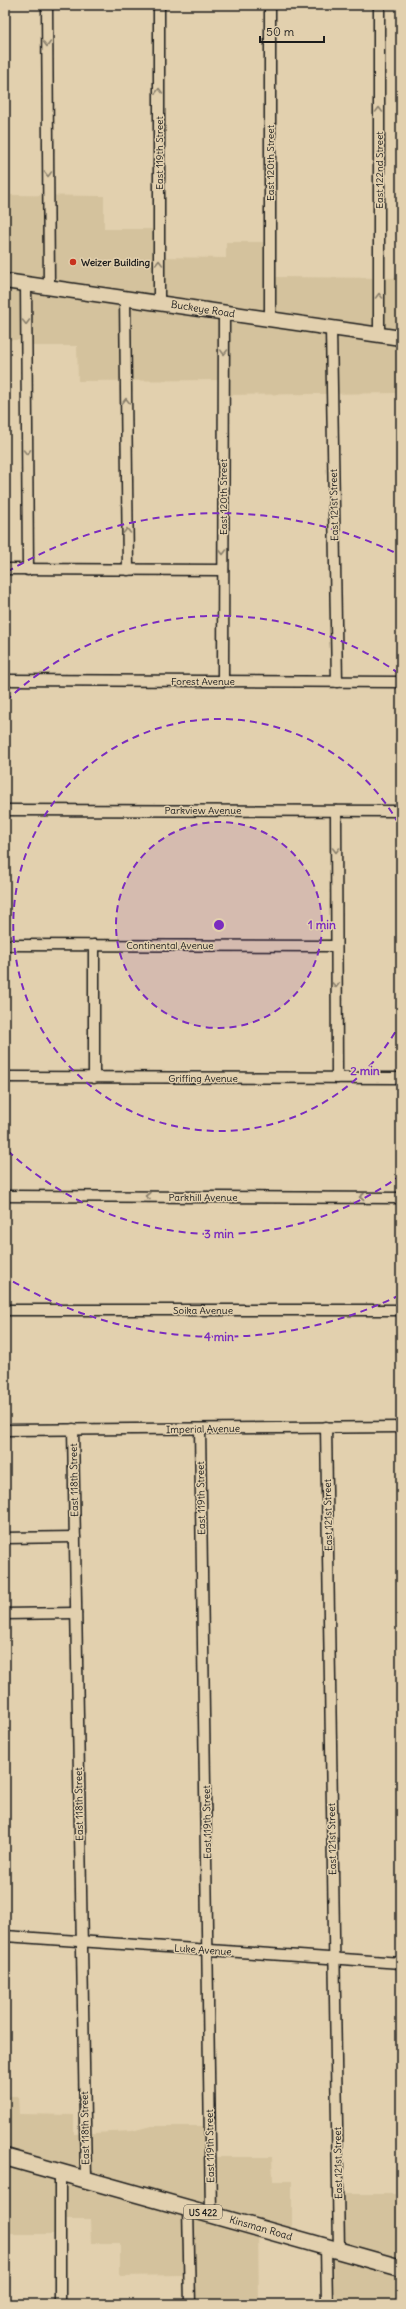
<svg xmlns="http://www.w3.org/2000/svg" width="406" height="2309" font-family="Delius,sans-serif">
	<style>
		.built { fill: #d4c29d }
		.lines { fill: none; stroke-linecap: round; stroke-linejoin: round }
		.street-casing { stroke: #1c1c1c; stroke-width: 13 }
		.secondary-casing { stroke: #1c1c1c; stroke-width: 17 }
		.primary-casing { stroke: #1c1c1c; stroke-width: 19 }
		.street { stroke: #e2d0ae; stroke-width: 10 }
		.secondary { stroke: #e2d0ae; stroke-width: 14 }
		.primary { stroke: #e2d0ae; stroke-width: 16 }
		.oneway { stroke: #897f6c }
		.ring { fill: none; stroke: #7b2cbf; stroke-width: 2; stroke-dasharray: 7 5 }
		.poi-dot { fill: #c8321e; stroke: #e2d0ae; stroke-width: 1.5 }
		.labels { text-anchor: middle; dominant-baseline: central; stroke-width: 3; stroke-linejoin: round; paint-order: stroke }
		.shield { fill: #e2d0ae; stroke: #575248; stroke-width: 1 }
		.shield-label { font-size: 9px; font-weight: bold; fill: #1c1c1c }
		.street-label { font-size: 10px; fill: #1c1c1c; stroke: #e2d0ae }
		.poi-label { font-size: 10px; font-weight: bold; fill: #1c1c1c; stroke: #e2d0ae; text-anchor: start }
		.centre { fill: #7b2cbf; stroke: #e2d0ae; stroke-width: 2 }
		.ring-label { font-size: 12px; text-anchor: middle; font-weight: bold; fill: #7b2cbf; stroke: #e2d0ae; stroke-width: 3; stroke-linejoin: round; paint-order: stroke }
	</style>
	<rect width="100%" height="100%" fill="#e2d0ae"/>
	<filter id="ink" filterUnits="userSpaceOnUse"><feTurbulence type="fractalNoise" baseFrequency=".025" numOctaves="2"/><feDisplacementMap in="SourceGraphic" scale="8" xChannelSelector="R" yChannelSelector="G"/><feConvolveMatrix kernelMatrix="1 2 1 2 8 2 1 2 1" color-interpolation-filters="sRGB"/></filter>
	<g filter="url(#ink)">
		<g class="built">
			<path d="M5,195l99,1v33h55v28l67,1v-16h44l1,35 130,1v115l-177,2 -1,-15 -145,1 -1,-35h-51v-6h-21z"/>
			<path d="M5,2096h13l1,18 55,1v19l58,-3 19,-5h55v31h66l1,24h19v56l-34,-9 1,76h-76l-1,-29 -62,1v-33h-29l-1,-24h-30v15h-55z"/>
			<path d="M338,2194h63v110h-74l-1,-57 13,4z"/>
		</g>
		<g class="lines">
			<g class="street-casing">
				<g id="street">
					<path d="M47,5l2,282"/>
					<path d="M159,5v297"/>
					<path d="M270,5v315"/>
					<path d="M379,5v330"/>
					<path d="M26,283l2,287"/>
					<path d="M125,298l3,272"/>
					<path d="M331,329l6,353"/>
					<path d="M5,569l218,1"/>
					<path d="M5,680l396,2"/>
					<path d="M223,681l1,-368"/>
					<path d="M5,810l396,1"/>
					<path d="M336,811l1,267"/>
					<path d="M5,945l331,1"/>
					<path d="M94,945v133"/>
					<path d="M5,1077l396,1"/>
					<path d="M5,1196l396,2"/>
					<path d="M5,1310h396"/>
					<path d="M326,1427l13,824"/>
					<path d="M73,1429l13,750"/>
					<path d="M200,1429l11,785"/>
					<path d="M5,1430l396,-3"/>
					<path d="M5,1538l70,-1"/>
					<path d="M5,1614l71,-1"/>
					<path d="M5,1936l396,27"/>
					<path d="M60,2172v132"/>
					<path d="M188,2208l2,96"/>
					<path d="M326,2247l1,57"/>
				</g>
			</g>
			<g class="secondary-casing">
				<path id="secondary" d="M5,281l396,57"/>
			</g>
			<g class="primary-casing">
				<path id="primary" d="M5,2157l396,111"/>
			</g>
			<use href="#street" class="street"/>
			<use href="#secondary" class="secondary"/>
			<use href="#primary" class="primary"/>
		</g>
		<defs><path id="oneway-chevron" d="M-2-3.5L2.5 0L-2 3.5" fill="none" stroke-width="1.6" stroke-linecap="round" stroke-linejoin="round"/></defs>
		<g class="oneway">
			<use href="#oneway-chevron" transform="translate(47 44) rotate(90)"/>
			<use href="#oneway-chevron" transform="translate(159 91) rotate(-90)"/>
			<use href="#oneway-chevron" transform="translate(379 110) rotate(-90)"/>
			<use href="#oneway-chevron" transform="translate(48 174) rotate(90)"/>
			<use href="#oneway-chevron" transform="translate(159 263) rotate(-90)"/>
			<use href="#oneway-chevron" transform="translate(379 296) rotate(-90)"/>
			<use href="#oneway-chevron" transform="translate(26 322) rotate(89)"/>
			<use href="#oneway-chevron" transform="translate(224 352) rotate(90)"/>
			<use href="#oneway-chevron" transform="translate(126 401) rotate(-91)"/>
			<use href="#oneway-chevron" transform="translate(27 452) rotate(89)"/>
			<use href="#oneway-chevron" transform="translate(127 531) rotate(-91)"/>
			<use href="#oneway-chevron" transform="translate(223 552) rotate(90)"/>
			<use href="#oneway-chevron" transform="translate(336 850) rotate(90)"/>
			<use href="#oneway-chevron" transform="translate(336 985) rotate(90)"/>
			<use href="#oneway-chevron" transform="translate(148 1196) rotate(-180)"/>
			<use href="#oneway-chevron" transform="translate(362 1197) rotate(-180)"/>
		</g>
	</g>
	<circle cx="219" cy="925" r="103" fill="#7b2cbf" fill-opacity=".12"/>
	<g class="ring">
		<circle cx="219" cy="925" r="103"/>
		<path d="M401 1022A206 206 0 1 1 401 828"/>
		<path d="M401 1175A309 309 0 0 1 6 1149M6 701A309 309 0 0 1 401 675"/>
		<path d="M400 1295A412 412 0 0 1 7 1278M7 572A412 412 0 0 1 400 555"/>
	</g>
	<circle class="poi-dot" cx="73" cy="262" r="4"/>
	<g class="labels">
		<rect class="shield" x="184" y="2205" width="38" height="14" rx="3"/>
		<g class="shield-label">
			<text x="203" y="2212">US 422</text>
		</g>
		<g class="street-label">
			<text transform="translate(159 153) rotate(-90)">East 119th Street</text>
			<text transform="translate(270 163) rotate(-90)">East 120th Street</text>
			<text transform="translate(379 170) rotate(-90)">East 122nd Street</text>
			<text transform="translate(203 309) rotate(9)">Buckeye Road</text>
			<text transform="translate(223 497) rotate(-90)">East 120th Street</text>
			<text transform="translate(334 505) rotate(-91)">East 121st Street</text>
			<text x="203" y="681">Forest Avenue</text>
			<text x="203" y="810">Parkview Avenue</text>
			<text x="170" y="945">Continental Avenue</text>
			<text x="203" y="1078">Griffing Avenue</text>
			<text x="203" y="1197">Parkhill Avenue</text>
			<text x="203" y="1310">Soika Avenue</text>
			<text transform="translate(203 1429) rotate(-1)">Imperial Avenue</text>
			<text transform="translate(74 1480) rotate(-91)">East 118th Street</text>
			<text transform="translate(201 1498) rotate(-91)">East 119th Street</text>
			<text transform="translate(328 1515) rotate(-91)">East 121st Street</text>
			<text transform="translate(79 1804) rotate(-91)">East 118th Street</text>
			<text transform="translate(207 1822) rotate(-91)">East 119th Street</text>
			<text transform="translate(332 1839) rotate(-91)">East 121st Street</text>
			<text transform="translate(203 1950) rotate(4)">Luke Avenue</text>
			<text transform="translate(85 2128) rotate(-91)">East 118th Street</text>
			<text transform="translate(210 2146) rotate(-91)">East 119th Street</text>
			<text transform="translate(338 2163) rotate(-91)">East 121st Street</text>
			<text transform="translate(261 2228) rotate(16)">Kinsman Road</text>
		</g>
		<g class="poi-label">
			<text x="81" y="262">Weizer Building</text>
		</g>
	</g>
	<circle cx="219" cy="925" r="6" class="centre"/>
	<g class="ring-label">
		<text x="322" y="929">1 min</text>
		<text x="365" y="1075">2 min</text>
		<text x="219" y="1238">3 min</text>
		<text x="219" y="1341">4 min</text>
	</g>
	<rect width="406" height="2309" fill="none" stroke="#e2d0ae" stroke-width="20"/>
	<rect x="10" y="10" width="386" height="2289" fill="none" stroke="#1c1c1c" stroke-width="1.5" filter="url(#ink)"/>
	<path d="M260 36v6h64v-6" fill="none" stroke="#1c1c1c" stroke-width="2"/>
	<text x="266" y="36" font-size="12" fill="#1c1c1c" stroke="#e2d0ae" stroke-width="3" paint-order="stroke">50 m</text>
</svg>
